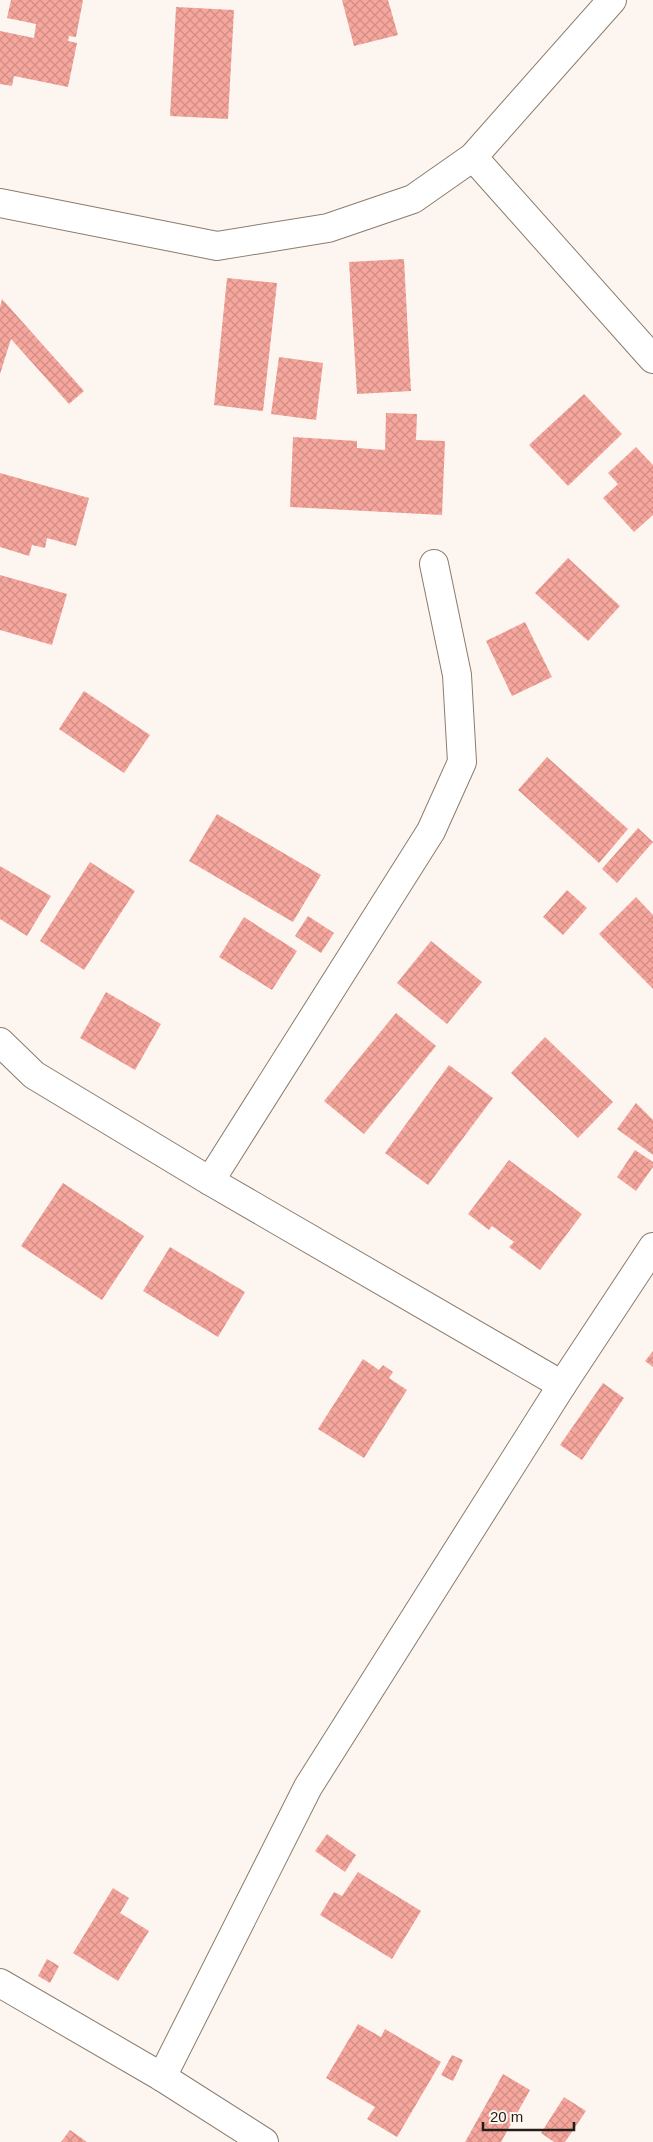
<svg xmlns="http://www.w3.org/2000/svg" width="653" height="2142" font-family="Helvetica,sans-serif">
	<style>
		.building { fill: url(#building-cross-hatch) }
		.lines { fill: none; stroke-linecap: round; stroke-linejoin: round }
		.minor-casing { stroke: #8b7c6d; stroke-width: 30 }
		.minor { stroke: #fff; stroke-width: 28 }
	</style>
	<defs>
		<pattern id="building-cross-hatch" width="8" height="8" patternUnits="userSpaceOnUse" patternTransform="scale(1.25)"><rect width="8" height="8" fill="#f5a69d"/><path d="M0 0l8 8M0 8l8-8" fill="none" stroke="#d28e86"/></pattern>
	</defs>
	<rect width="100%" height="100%" fill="#fdf6f0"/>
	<g class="building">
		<path d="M11,0h72l-7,37 -7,-1 -1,5 9,2 -9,44 -54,-11 -2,10 -12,-2v-53l34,7 2,-14 -29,-6z"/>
		<path d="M342,0h46l10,35 -44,11z"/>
		<path d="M176,7l58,3 -6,109 -58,-3z"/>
		<path d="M404,259l7,132 -54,3 -8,-132z"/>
		<path d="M227,278l50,5 -14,128 -49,-6z"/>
		<path d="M2,299l82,92 -15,13 -58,-65 -11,35v-67z"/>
		<path d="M279,357l44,6 -7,57 -45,-6z"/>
		<path d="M584,394l38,40 -54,52 -39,-41z"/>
		<path d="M386,413l31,1 -1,26 29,1 -3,74 -152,-8 3,-70 64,4v7l28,2z"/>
		<path d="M636,447l17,18v50l-19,17 -31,-34 15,-14 -10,-11z"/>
		<path d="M0,473l89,25 -13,48 -29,-8 -2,10 -13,-3 -3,11 -29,-9z"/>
		<path d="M568,558l52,48 -32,35 -53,-48z"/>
		<path d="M0,575l67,19 -15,51 -52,-15z"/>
		<path d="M525,622l27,55 -40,19 -26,-55z"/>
		<path d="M84,691l66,44 -26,38 -65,-44z"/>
		<path d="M547,757l81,72 -29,34 -81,-73z"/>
		<path d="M217,814l104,61 -28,47 -104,-61z"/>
		<path d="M638,828l15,14 -36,41 -15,-14z"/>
		<path d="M90,862l45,29 -51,79 -44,-29z"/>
		<path d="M0,866l51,30 -24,40 -27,-17z"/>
		<path d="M567,890l20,18 -24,27 -20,-18z"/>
		<path d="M636,897l17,18v74l-54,-55z"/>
		<path d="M308,916l26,17 -13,20 -26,-17z"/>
		<path d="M244,917l53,34 -25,39 -53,-33z"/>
		<path d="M431,941l51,41 -35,42 -50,-41z"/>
		<path d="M106,992l55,32 -26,46 -55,-32z"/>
		<path d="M396,1013l40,33 -72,88 -40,-33z"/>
		<path d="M545,1037l68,65 -35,36 -67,-65z"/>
		<path d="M449,1065l44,33 -65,87 -43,-32z"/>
		<path d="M636,1103l17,17v35l-36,-26z"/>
		<path d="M635,1150l18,12v5l-17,24 -19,-14z"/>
		<path d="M509,1160l73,54 -42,56 -31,-23 5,-5 -22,-16 -3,4 -21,-16z"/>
		<path d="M63,1183l81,53 -42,64 -81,-54z"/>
		<path d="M170,1247l75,45 -27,45 -75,-46z"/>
		<path d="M653,1351v16l-8,-6z"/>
		<path d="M363,1359l16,11 4,-5 10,7 -4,6 18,12 -43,68 -46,-29z"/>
		<path d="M603,1383l21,15 -42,62 -22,-15z"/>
		<path d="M327,1834l29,21 -11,17 -30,-21z"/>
		<path d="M358,1872l63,39 -29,48 -72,-44 14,-23 8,4z"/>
		<path d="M113,1888l16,10 -9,15 29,18 -31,50 -45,-28z"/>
		<path d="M47,1959l12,7 -9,17 -12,-7z"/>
		<path d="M358,2024l23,13 4,-8 56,33 -44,75 -30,-18 8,-12 -49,-29z"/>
		<path d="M452,2055l11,5 -10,21 -12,-6z"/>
		<path d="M503,2074l27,16 -29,52h-36z"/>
		<path d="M564,2097l22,14 -21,31h-11l-13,-9z"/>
		<path d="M70,2130l17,12h-26z"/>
	</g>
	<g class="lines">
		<g class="minor-casing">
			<g id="minor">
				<path d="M473,157l180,202"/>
				<path d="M0,203l217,43 111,-18 85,-29 60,-42 139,-157"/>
				<path d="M0,1042l34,33 176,106 352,204"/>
				<path d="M210,1181l221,-350 31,-69 -5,-87 -23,-111"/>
				<path d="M0,1983l162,94 102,65"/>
				<path d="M162,2077l146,-290 254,-402 91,-138"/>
			</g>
		</g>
		<use href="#minor" class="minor"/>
	</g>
	<path d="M483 2122v8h91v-8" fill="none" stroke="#241e18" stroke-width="2.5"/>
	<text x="490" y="2122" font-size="15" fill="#241e18" stroke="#fdf6f0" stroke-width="4" paint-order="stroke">20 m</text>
</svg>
